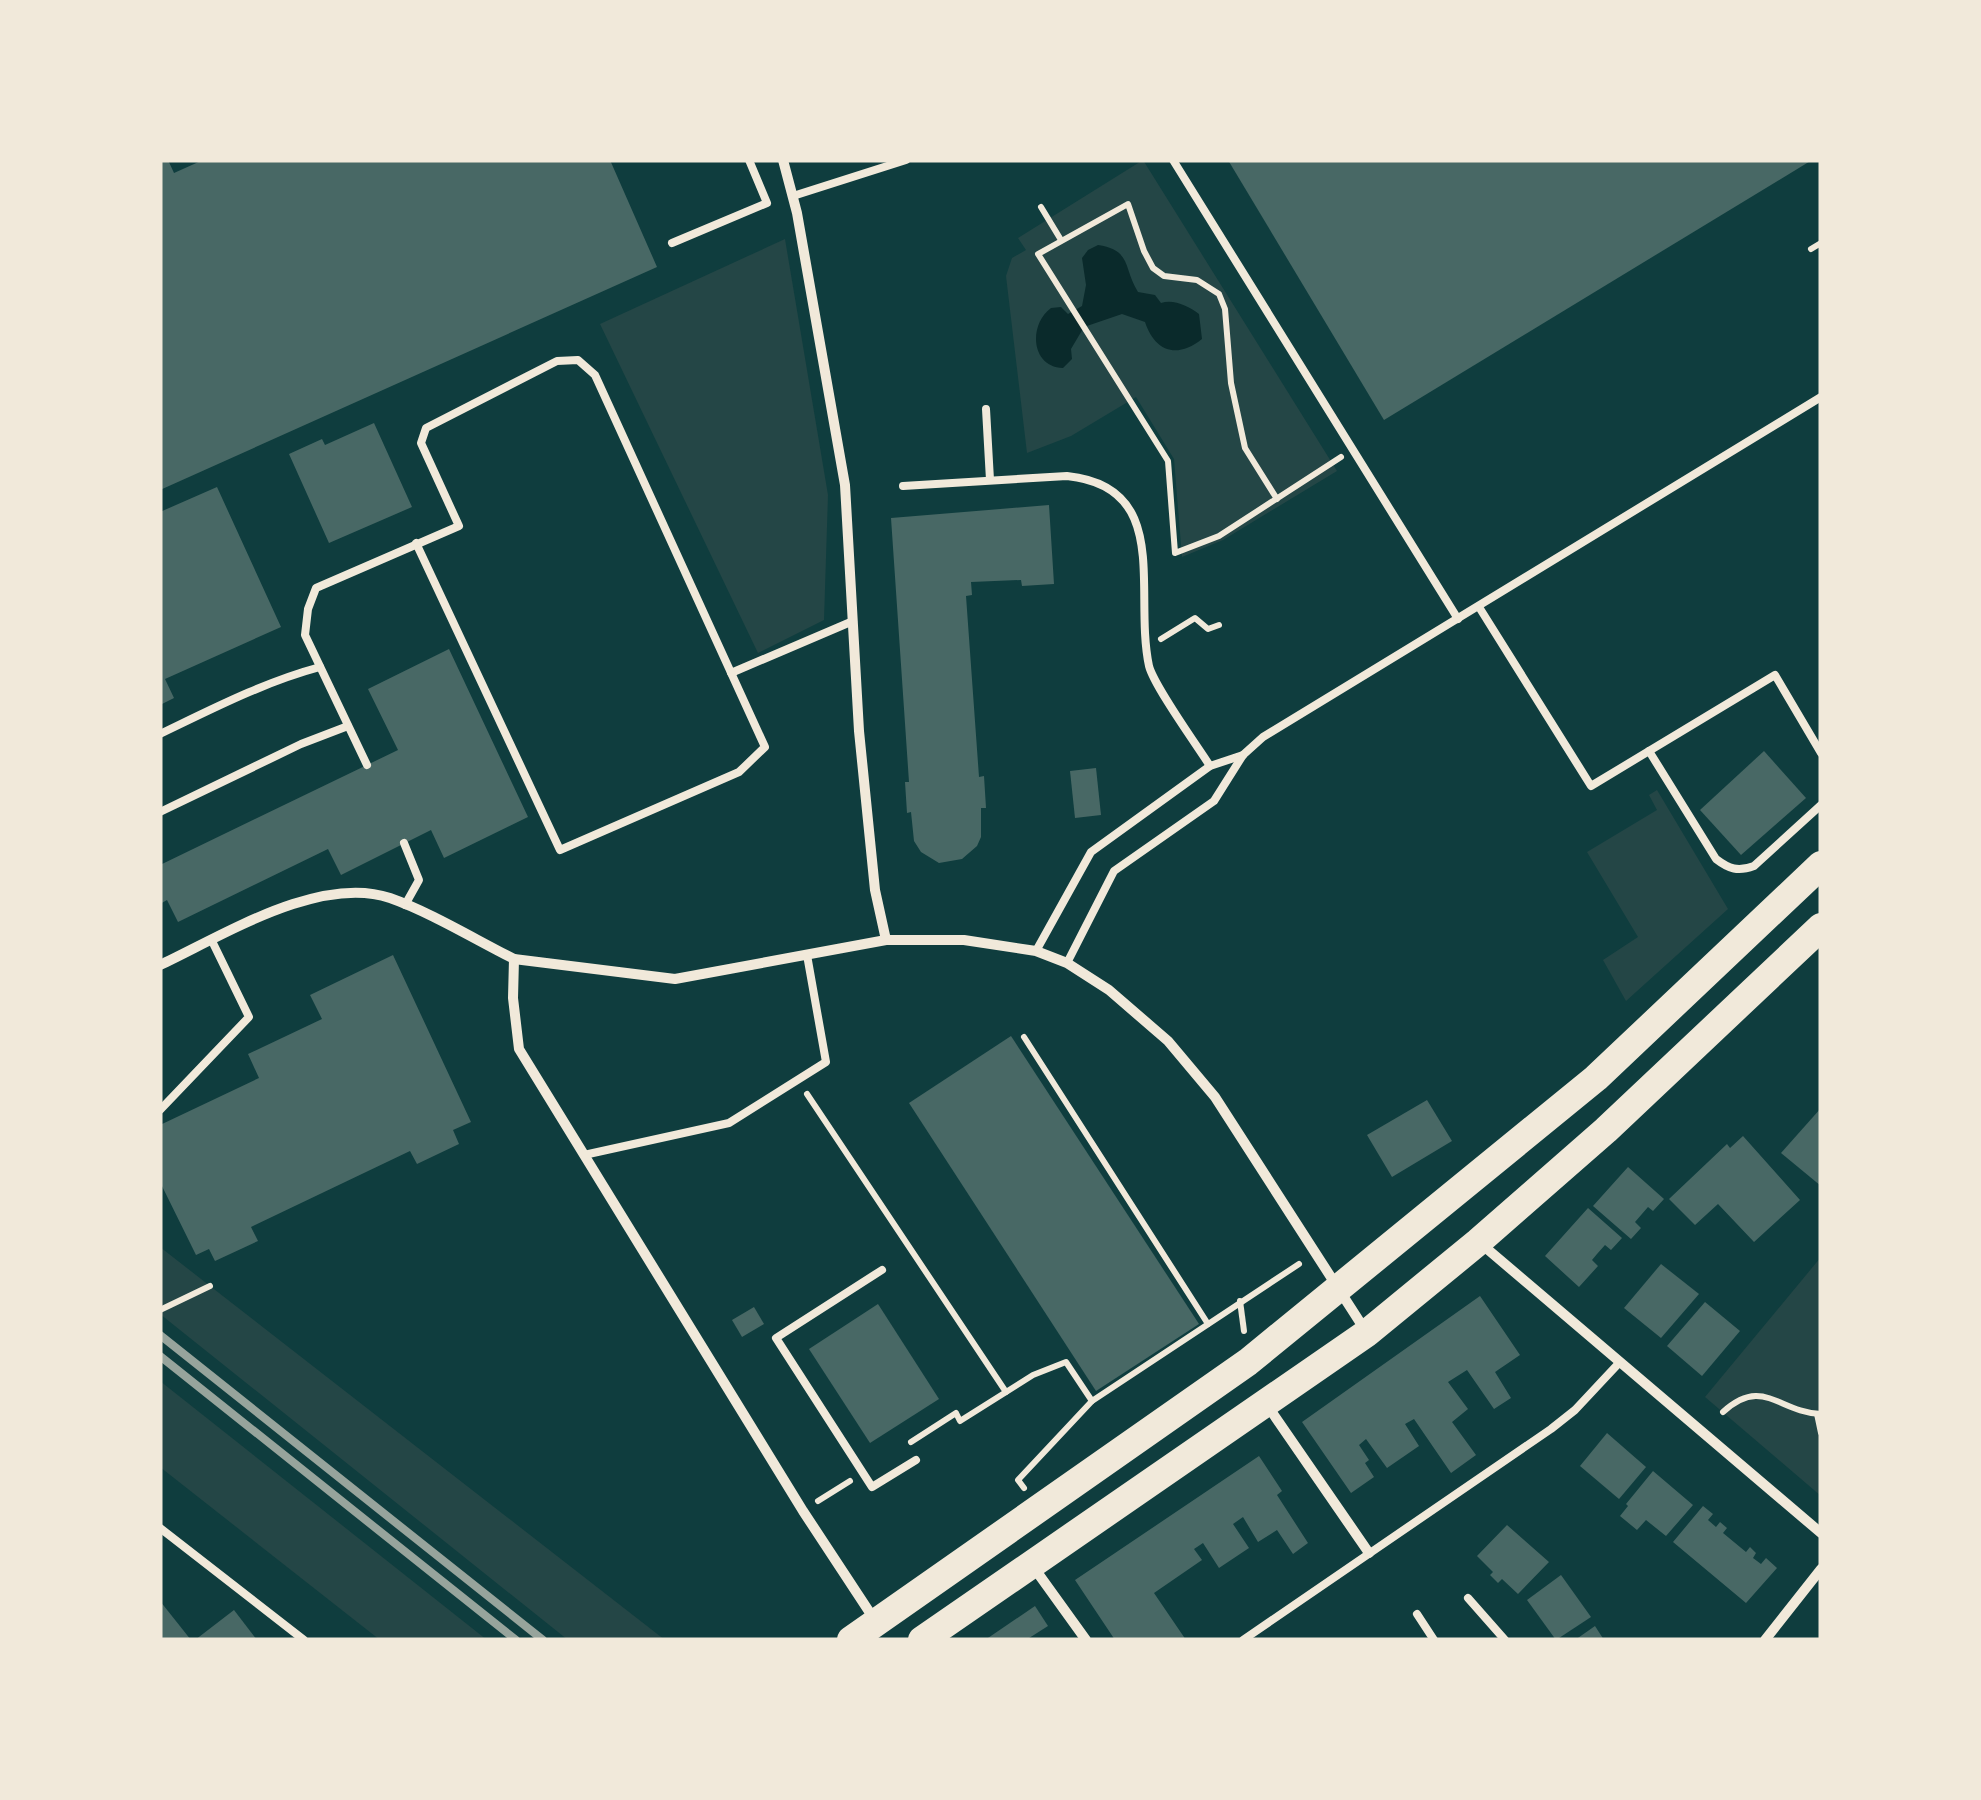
<svg xmlns="http://www.w3.org/2000/svg" width="1981" height="1800" font-family="'PT Sans',sans-serif">
	<style>
		.green { fill: #244646 }
		.water { fill: #0a2a2b }
		.building { fill: #486865 }
		.lines { fill: none; stroke-linecap: round; stroke-linejoin: round }
		.path { stroke: #f1e9da; stroke-width: 6 }
		.service { stroke: #f1e9da; stroke-width: 8 }
		.minor { stroke: #f1e9da; stroke-width: 10 }
		.trunk { stroke: #f1e9da; stroke-width: 28 }
		.rail { stroke: #97a49c; stroke-width: 8 }
	</style>
	<rect width="100%" height="100%" fill="#0f3d3e"/>
	<g class="green">
		<path d="M1143,160l194,311 -114,69 -41,17 -8,-98 -38,-62 -65,39 -44,17 -21,-177 6,-18 14,-8 -8,-12z"/>
		<path d="M785,239l43,256 -4,125 -66,33 -158,-329z"/>
		<path d="M1657,790l71,119 -102,92 -23,-41 35,-23 -51,-85 70,-42 -8,-15z"/>
		<path d="M160,1247l50,39 455,354h-97l-408,-326z"/>
		<path d="M1821,1257v239l-116,-99z"/>
		<path d="M160,1381l327,259h-107l-220,-173z"/>
	</g>
	<path class="water" d="M1098,245c34,5 25,23 40,47l17,3 6,8c13,-4 27,3 38,11l3,25c-25,20 -47,13 -57,-17l-23,-8 -38,13 -13,22 1,10 -9,9c-32,-1 -35,-43 -12,-60l10,-1 7,7 14,-8 4,-21 -4,-27 6,-8z"/>
	<g class="building">
		<path d="M160,160h8l6,13 29,-13h407l47,107 -497,223z"/>
		<path d="M1228,160h584l-428,260z"/>
		<path d="M374,423l38,84 -83,36 -40,-89 33,-15 3,6z"/>
		<path d="M217,487l64,140 -116,52 9,19 -14,7v-193z"/>
		<path d="M1049,505l5,79 -32,2 -1,-6 -50,2 1,13 -6,1 13,181 5,-1 2,32h-5v29l-4,9 -15,13 -23,4 -18,-11 -7,-11 -3,-29 -4,1 -2,-31h4l-18,-264z"/>
		<path d="M449,649l79,168 -84,41 -13,-28 -90,45 -13,-26 -150,73 -11,-22 -7,4v-39l238,-115 -30,-61z"/>
		<path d="M1764,751l42,47 -65,57 -41,-45z"/>
		<path d="M1096,768l5,47 -26,3 -5,-47z"/>
		<path d="M393,955l78,167 -18,8 6,14 -42,20 -7,-13 -159,76 7,14 -43,20 -6,-12 -13,6 -36,-73v-57l99,-47 -11,-24 74,-35 -12,-24z"/>
		<path d="M1011,1036l188,288 -103,67 -187,-288z"/>
		<path d="M1427,1100l25,41 -60,36 -25,-42z"/>
		<path d="M1821,1108v78l-40,-33z"/>
		<path d="M1743,1136l57,64 -46,42 -36,-38 -23,21 -26,-26 58,-55 3,4z"/>
		<path d="M1628,1167l36,32 -11,12 -5,-4 -13,15 6,6 -10,11 -38,-33z"/>
		<path d="M1588,1208l34,30 -11,12 -6,-5 -8,9 -5,6 6,6 -19,21 -34,-31z"/>
		<path d="M1661,1264l38,30 -38,44 -37,-30z"/>
		<path d="M1480,1296l40,59 -25,17 16,26 -17,11 -27,-39 -19,12 20,27 -16,13 24,33 -25,18 -37,-54 -9,5 14,22 -32,22 -21,-29 -7,6 10,15 -4,3 9,14 -23,16 -49,-71z"/>
		<path d="M1705,1302l35,29 -38,45 -35,-30z"/>
		<path d="M878,1304l61,95 -69,44 -61,-94z"/>
		<path d="M754,1307l10,17 -22,13 -10,-17z"/>
		<path d="M1607,1433l39,34 -27,32 -39,-33z"/>
		<path d="M1259,1456l23,35 -5,4 31,48 -15,11 -16,-24 -19,12 -15,-25 -10,7 16,24 -30,20 -16,-25 -9,6 8,11 -48,33 32,47h-71l-40,-60z"/>
		<path d="M1653,1471l40,34 -27,31 -20,-16 -9,10 -17,-14 8,-10 -2,-2z"/>
		<path d="M1703,1506l10,8 -5,6 8,7 4,-5 7,6 -4,5 23,19 4,-5 6,6 -3,5 8,6 5,-6 11,10 -31,35 -73,-61z"/>
		<path d="M1507,1525l42,37 -31,32 -16,-15 -4,4 -8,-8 3,-3 -16,-16z"/>
		<path d="M1561,1575l30,42 -35,23 -29,-40z"/>
		<path d="M160,1601l31,39h-31z"/>
		<path d="M1035,1606l13,20 -22,14h-41z"/>
		<path d="M234,1610l23,30h-62z"/>
		<path d="M1595,1626l9,14h-29z"/>
	</g>
	<g class="lines">
		<g class="path">
			<path d="M1041,207l20,33"/>
			<path d="M1811,249l10,-6"/>
			<path d="M1277,499l-32,-51 -14,-65 -6,-74 -6,-15 -22,-14 -33,-4 -11,-8 -9,-17 -16,-47 -90,50 130,207 7,92 44,-17 122,-79"/>
			<path d="M1161,639l34,-21 13,11 11,-4"/>
			<path d="M1024,1037l184,287"/>
			<path d="M807,1094l199,298"/>
			<path d="M1240,1301l4,30"/>
			<path d="M160,1310l50,-24"/>
			<path d="M1092,1401l207,-137"/>
			<path d="M1723,1412c40,-36 55,0 98,2"/>
			<path d="M1817,1414l4,19"/>
			<path d="M911,1442l45,-29 4,8 73,-46 33,-13 26,39 -74,79 6,8"/>
			<path d="M818,1501l32,-20"/>
		</g>
		<g class="service">
			<path d="M1173,160l285,459"/>
			<path d="M793,196l113,-36"/>
			<path d="M672,243l95,-40 -18,-43"/>
			<path d="M986,409l4,71"/>
			<path d="M903,486l164,-10c106,11 66,115 82,190 5,20 47,78 61,100"/>
			<path d="M1479,607l112,179 184,-111 46,78"/>
			<path d="M731,673l122,-52"/>
			<path d="M160,734c52,-25 104,-52 160,-67"/>
			<path d="M1649,751l67,108c13,10 22,13 38,7l67,-61"/>
			<path d="M367,765l-62,-130 3,-26 8,-21 143,-62 -38,-83 5,-15 131,-67 21,-1 17,15 170,372 -26,25 -179,78 -144,-307"/>
			<path d="M160,812l141,-68 47,-18"/>
			<path d="M404,843l15,37 -14,25"/>
			<path d="M1036,951l55,-99 119,-86 33,-11"/>
			<path d="M1067,963l47,-92 100,-70 29,-46 20,-18 558,-340"/>
			<path d="M160,1110l89,-93 -37,-76"/>
			<path d="M584,1155l145,-32 97,-61 -19,-107"/>
			<path d="M882,1270l-106,68 96,149 44,-27"/>
			<path d="M160,1528l144,112"/>
			<path d="M1468,1598l37,42"/>
			<path d="M1417,1614l17,26"/>
			<path d="M1243,1640l308,-211 24,-19 44,-47"/>
		</g>
		<g class="minor">
			<path d="M783,160l14,53 48,272 14,246 16,159 11,50"/>
			<path d="M514,959l161,20 211,-39h78l72,11 31,12 42,27 59,51 47,56 150,233"/>
			<path d="M160,965c62,-29 160,-91 230,-67 40,14 86,42 124,61l-1,39 6,51 284,462 73,111"/>
			<path d="M1479,1242l342,291"/>
			<path d="M1267,1405l102,148"/>
			<path d="M1032,1565l54,75"/>
			<path d="M1765,1640l56,-71"/>
		</g>
		<g class="trunk">
			<path d="M851,1640l397,-278 348,-284 225,-213"/>
			<path d="M922,1640l445,-307 111,-91 128,-112 215,-203"/>
		</g>
		<g class="rail">
			<path d="M160,1335l383,305"/>
			<path d="M160,1356l356,284"/>
		</g>
	</g>
	<rect width="1981" height="1800" fill="none" stroke="#f1e9da" stroke-width="325"/>
</svg>
